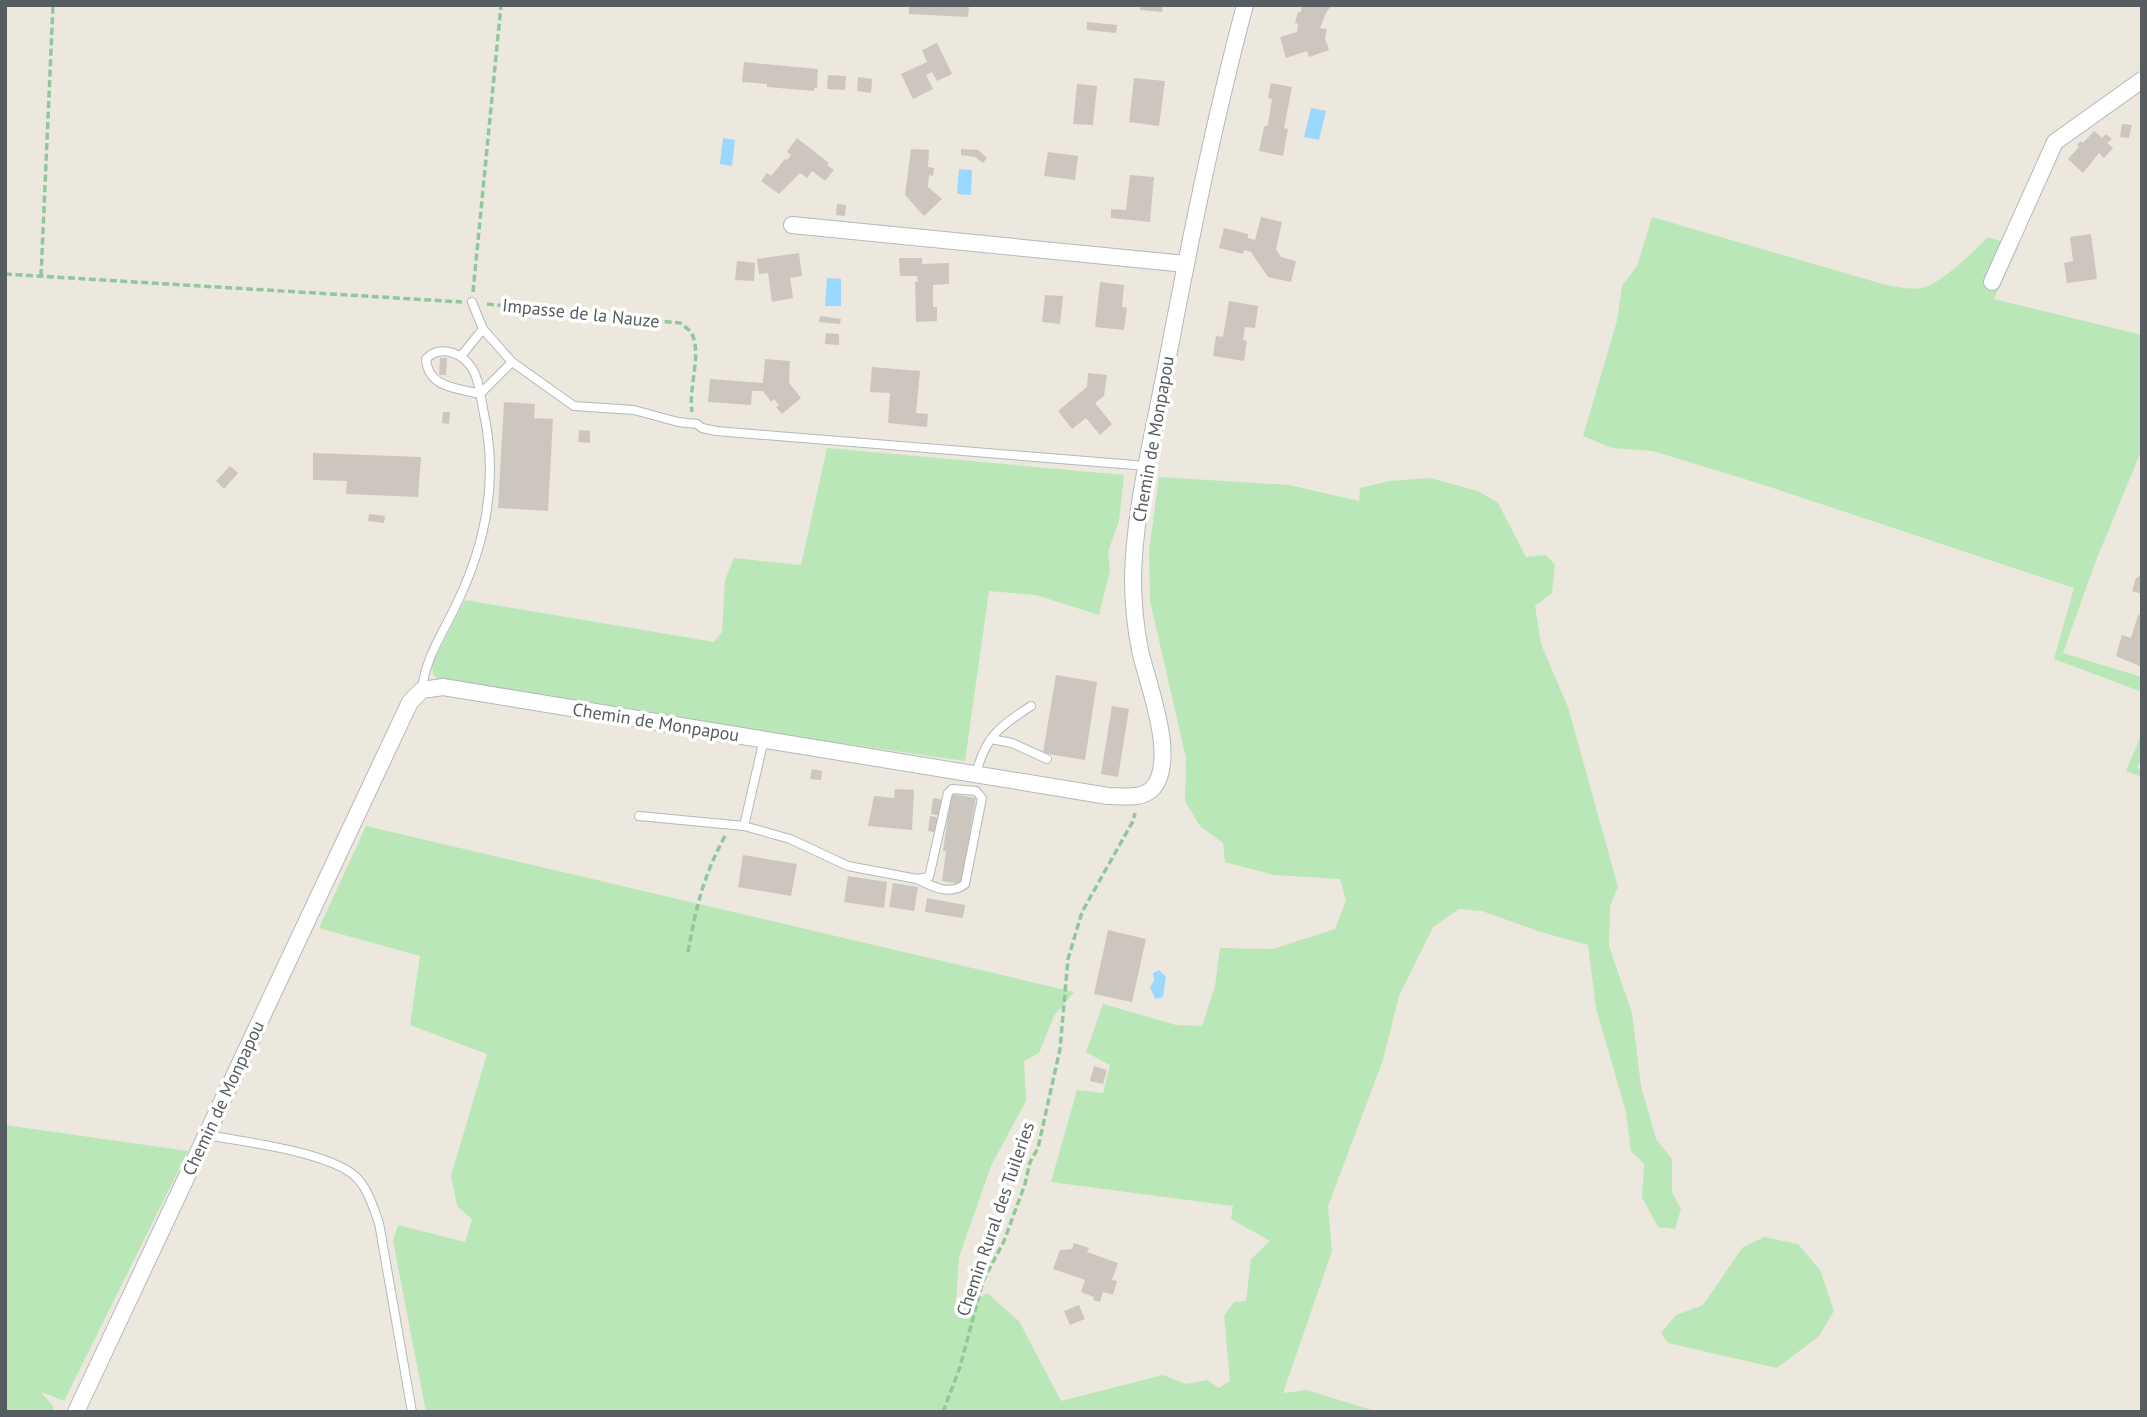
<svg xmlns="http://www.w3.org/2000/svg" width="2147" height="1417" font-family="'PT Sans',sans-serif">
	<style>
		.green { fill: #b9e7b7 }
		.water { fill: #9bd8ff }
		.building { fill: #ccc6bf }
		.lines { fill: none; stroke-linecap: round; stroke-linejoin: round }
		.service-casing { stroke: #b4b7bd; stroke-width: 10 }
		.minor-casing { stroke: #b4b7bd; stroke-width: 18 }
		.path { stroke: #90c89d; stroke-width: 3.5; stroke-dasharray: 7 3.5; stroke-linecap: butt }
		.service { stroke: #fff; stroke-width: 8 }
		.minor { stroke: #fff; stroke-width: 16 }
		.labels { text-anchor: middle; dominant-baseline: central; stroke-width: 7; stroke-linejoin: round; paint-order: stroke }
		.street-label { font-size: 18px; fill: #575c61; stroke: #fff }
	</style>
	<rect width="100%" height="100%" fill="#ece8de"/>
	<g class="green">
		<path d="M1652,217l234,68c13,2 27,6 39,2 20,-7 48,-35 63,-50l30,10 -24,52 148,36v114l-47,114 -32,90 79,24v15l-88,-33 20,-71 -310,-103 -111,-34 -41,-3 -29,-12 34,-115 5,-35 15,-20z"/>
		<path d="M827,448l297,27 -5,46 -11,31 2,19 -11,44 -63,-20 -47,-4 -24,170 -183,-26 -344,-56 -5,-5 -1,-10 33,-64 249,42 8,-10 3,-52 9,-22 67,7z"/>
		<path d="M1159,477l130,8 70,16 1,-13 30,-7 40,-3 48,13 20,12 28,54 20,-2 9,10 -3,28 -17,13 6,38 27,63 50,180 -8,19 -1,40 23,67 9,73 15,53 16,20v33l9,17 -6,20 -17,-2 -16,-30 2,-33 -13,-13 -5,-39 -30,-104 -8,-63 -47,-13 -59,-21 -23,-2 -26,18 -34,69 -16,64 -55,146 4,45 -49,142 24,-3 71,22h-952l-33,-171 5,-16 67,17 7,-23 -15,-13 -6,-30 36,-122 -77,-29 10,-69 -101,-28 47,-102 708,166 -20,24 -15,37 -15,8 2,40 -35,65 -32,91 -4,58 32,-22 32,28 42,80 102,-26 23,9 21,-4 12,8 11,-7 -6,-65 10,-14 12,-1 5,-42 19,-18 -39,-22 2,-13 -182,-24 26,-92 26,3 7,-28 -24,-13 17,-48 73,21 26,1 13,-40 5,-38 53,1 62,-20 11,-28 -6,-22 -66,-4 -49,-13 -2,-19 -23,-17 -15,-25 1,-43 -36,-157 -1,-50z"/>
		<path d="M2142,733v24l-5,11 5,1v8l-16,-6z"/>
		<path d="M5,1125l183,26 -124,250 -23,-9 12,14v6h-48z"/>
		<path d="M1764,1237l34,7 22,26 14,41 -15,25 -42,32 -109,-25 -7,-10 15,-18 27,-10 40,-58z"/>
	</g>
	<g class="water">
		<path d="M1311,108l15,3 -7,29 -15,-3z"/>
		<path d="M723,138l12,2 -3,26 -12,-2z"/>
		<path d="M959,169l13,1 -1,25 -14,-1z"/>
		<path d="M827,278l14,1v27h-16z"/>
		<path d="M1159,970l7,7 -3,20 -8,2 -5,-12 4,-6 -1,-8z"/>
	</g>
	<g class="building">
		<path d="M909,5h60l-1,12 -59,-3z"/>
		<path d="M1141,5h22l-1,7 -22,-2z"/>
		<path d="M1302,5l29,1 -5,7 -6,15 7,1 -2,9 4,12 -20,7 -2,-6 -21,7 -6,-21 17,-5 1,-8 -3,-1 3,-11h3z"/>
		<path d="M1087,22l30,3 -1,8 -29,-3z"/>
		<path d="M937,43l15,31 -15,7 -5,-9 -6,3 7,14 -20,10 -12,-25 26,-12 -5,-12z"/>
		<path d="M744,62l74,7 -1,19h-3v3l-47,-4v-3l-25,-2z"/>
		<path d="M828,75l18,1 -1,14 -18,-1z"/>
		<path d="M858,77l14,2 -1,14 -14,-2z"/>
		<path d="M1134,78l31,3 -6,45 -30,-4z"/>
		<path d="M1271,83l21,4 -8,41 4,1 -5,27 -24,-5 5,-24 4,-2 4,-26 -4,-1z"/>
		<path d="M1077,84l20,2 -4,39 -20,-1z"/>
		<path d="M2122,124l10,1 -3,13 -9,-1z"/>
		<path d="M2094,131l8,7 4,-4 6,5 -5,4 6,5 -9,10 -5,-5 -16,20 -15,-14 11,-12 -2,-2 4,-4 2,2z"/>
		<path d="M797,138l32,25 -2,2 7,5 -9,11 -13,-10 -5,7 -7,-5 -21,21 -18,-13 6,-8 4,3 14,-17 2,1 4,-5 -4,-3z"/>
		<path d="M911,149l18,1 -1,17 6,1 -1,8 -4,-1 -1,12 14,12 -18,17 -19,-21z"/>
		<path d="M961,149l17,1 9,8 -4,5 -8,-6 -14,-2z"/>
		<path d="M1048,152l30,4 -3,24 -31,-4z"/>
		<path d="M1130,175l24,2 -4,45 -39,-4v-9l15,1z"/>
		<path d="M837,204l9,1 -1,11 -9,-1z"/>
		<path d="M1261,217l21,5 -6,27 5,8 15,4 -5,21 -23,-5 -17,-25 -7,-2 -1,4 -24,-6 5,-20 24,6v4l7,2z"/>
		<path d="M2091,234l6,45 -30,4 -3,-20 9,-2 -3,-24z"/>
		<path d="M799,253l3,23 -12,2 3,20 -21,4 -4,-29 -9,1 -2,-15z"/>
		<path d="M899,258h23v6l27,-1v21l-16,1v22h4v14l-21,1 -1,-40h3l-1,-6h-17z"/>
		<path d="M737,261l18,2 -1,18 -19,-1z"/>
		<path d="M1100,282l24,3 -2,22 5,1 -3,22 -29,-3z"/>
		<path d="M1045,295l18,1 -3,28 -18,-2z"/>
		<path d="M1229,301l29,5 -3,22 -10,-1 -2,13 4,1 -3,20 -31,-5 3,-20 7,1z"/>
		<path d="M820,316l21,3 -1,5 -21,-2z"/>
		<path d="M826,333l13,1v11l-14,-1z"/>
		<path d="M440,358h7l-1,17h-7z"/>
		<path d="M765,359l25,2 -1,22 12,15 -19,16 -6,-7 3,-2 -5,-6 -3,3 -8,-11h-11l-1,14 -43,-3 2,-23 53,4z"/>
		<path d="M872,367l48,4 -4,42 12,1 -1,13 -39,-4 2,-30 -20,-1z"/>
		<path d="M1088,373l19,2 -3,21 -9,7 17,21 -12,11 -14,-17 -14,11 -14,-18 29,-24z"/>
		<path d="M504,402l31,2 -1,14 19,1 -5,92 -50,-3z"/>
		<path d="M443,412h7l-1,12 -7,-1z"/>
		<path d="M579,430l11,1v12l-12,-1z"/>
		<path d="M313,453l108,4 -3,40 -72,-3 1,-13 -34,-1z"/>
		<path d="M230,466l8,7 -14,16 -8,-8z"/>
		<path d="M369,514l16,2 -1,7 -16,-2z"/>
		<path d="M2142,575v19l-10,-3 4,-13z"/>
		<path d="M2138,615l4,1v51l-26,-11 6,-21 9,3z"/>
		<path d="M1056,675l41,7 -12,78 -42,-7z"/>
		<path d="M1112,706l17,3 -11,68 -17,-3z"/>
		<path d="M812,769l10,2 -1,9 -11,-1z"/>
		<path d="M895,789l19,1 -2,40 -44,-4 6,-30 20,2z"/>
		<path d="M951,794l25,4 -15,86 -19,-3 4,-30h-3z"/>
		<path d="M933,798l11,2 -3,16 -10,-2z"/>
		<path d="M930,816l11,2 -3,15 -10,-2z"/>
		<path d="M743,855l54,9 -6,32 -53,-9z"/>
		<path d="M848,876l39,6 -3,26 -40,-6z"/>
		<path d="M893,883l25,4 -4,24 -25,-4z"/>
		<path d="M927,898l38,7 -2,13 -38,-6z"/>
		<path d="M1108,930l38,9 -14,63 -38,-8z"/>
		<path d="M1094,1066l13,4 -4,14 -13,-3z"/>
		<path d="M1074,1243l15,5 -2,4 31,11 -6,17 5,1 -4,14 -10,-3 -3,10 -7,-2 1,-3 -13,-5 4,-12 -32,-11 7,-19 12,-1z"/>
		<path d="M1079,1305l6,14 -15,6 -6,-14z"/>
	</g>
	<g class="lines">
		<g class="service-casing">
			<g id="service">
				<path d="M472,302l11,27 29,33 62,44 60,4 44,12 19,2 5,4 14,3 431,35"/>
				<path d="M461,356l22,-27"/>
				<path d="M422,690c3,-33 23,-60 36,-89 28,-59 40,-123 26,-187 -3,-15 -5,-40 -16,-51 -11,-12 -30,-17 -42,-4 2,29 31,29 54,35l32,-32"/>
				<path d="M764,739l-20,87 46,13 58,27 69,13 12,-2 19,-84 4,-4 24,2 6,7 -17,86c-15,12 -32,3 -48,-5"/>
				<path d="M991,739l21,4 35,16"/>
				<path d="M976,774c9,-37 24,-48 55,-68"/>
				<path d="M639,816l105,10"/>
				<path d="M205,1135c37,6 123,17 150,41 13,12 18,31 24,47l33,189"/>
			</g>
		</g>
		<g class="minor-casing">
			<g id="minor">
				<path d="M792,225l394,39"/>
				<path d="M1992,282l63,-140 87,-62"/>
				<path d="M76,1412l334,-710 12,-12 21,-3 665,109c14,0 34,4 45,-8 25,-29 -6,-105 -13,-138 -5,-25 -7,-49 -7,-74 2,-70 20,-140 33,-209 23,-121 47,-242 79,-362"/>
			</g>
		</g>
		<g class="path">
			<path d="M5,274l457,28"/>
			<path d="M41,276l12,-271"/>
			<path d="M473,292l28,-287"/>
			<path d="M487,304l193,19c4,3 10,7 12,11 10,21 -4,54 0,78"/>
			<path d="M688,952c8,-45 15,-75 37,-116"/>
			<path d="M943,1412l17,-45 23,-86 21,-40 21,-57 5,-22 8,-14 22,-99 8,-90 14,-47 51,-91 2,-8"/>
		</g>
		<use href="#service" class="service"/>
		<use href="#minor" class="minor"/>
	</g>
	<g class="labels">
		<g class="street-label">
			<text transform="translate(581 313) rotate(6)">Impasse de la Nauze</text>
			<text transform="translate(1153 439) rotate(-80)">Chemin de Monpapou</text>
			<text transform="translate(656 722) rotate(9)">Chemin de Monpapou</text>
			<text transform="translate(223 1098) rotate(-65)">Chemin de Monpapou</text>
			<text transform="translate(995 1219) rotate(-71)">Chemin Rural des Tuileries</text>
		</g>
	</g>
	<rect width="2147" height="1417" fill="none" stroke="#575c61" stroke-width="14"/>
</svg>
